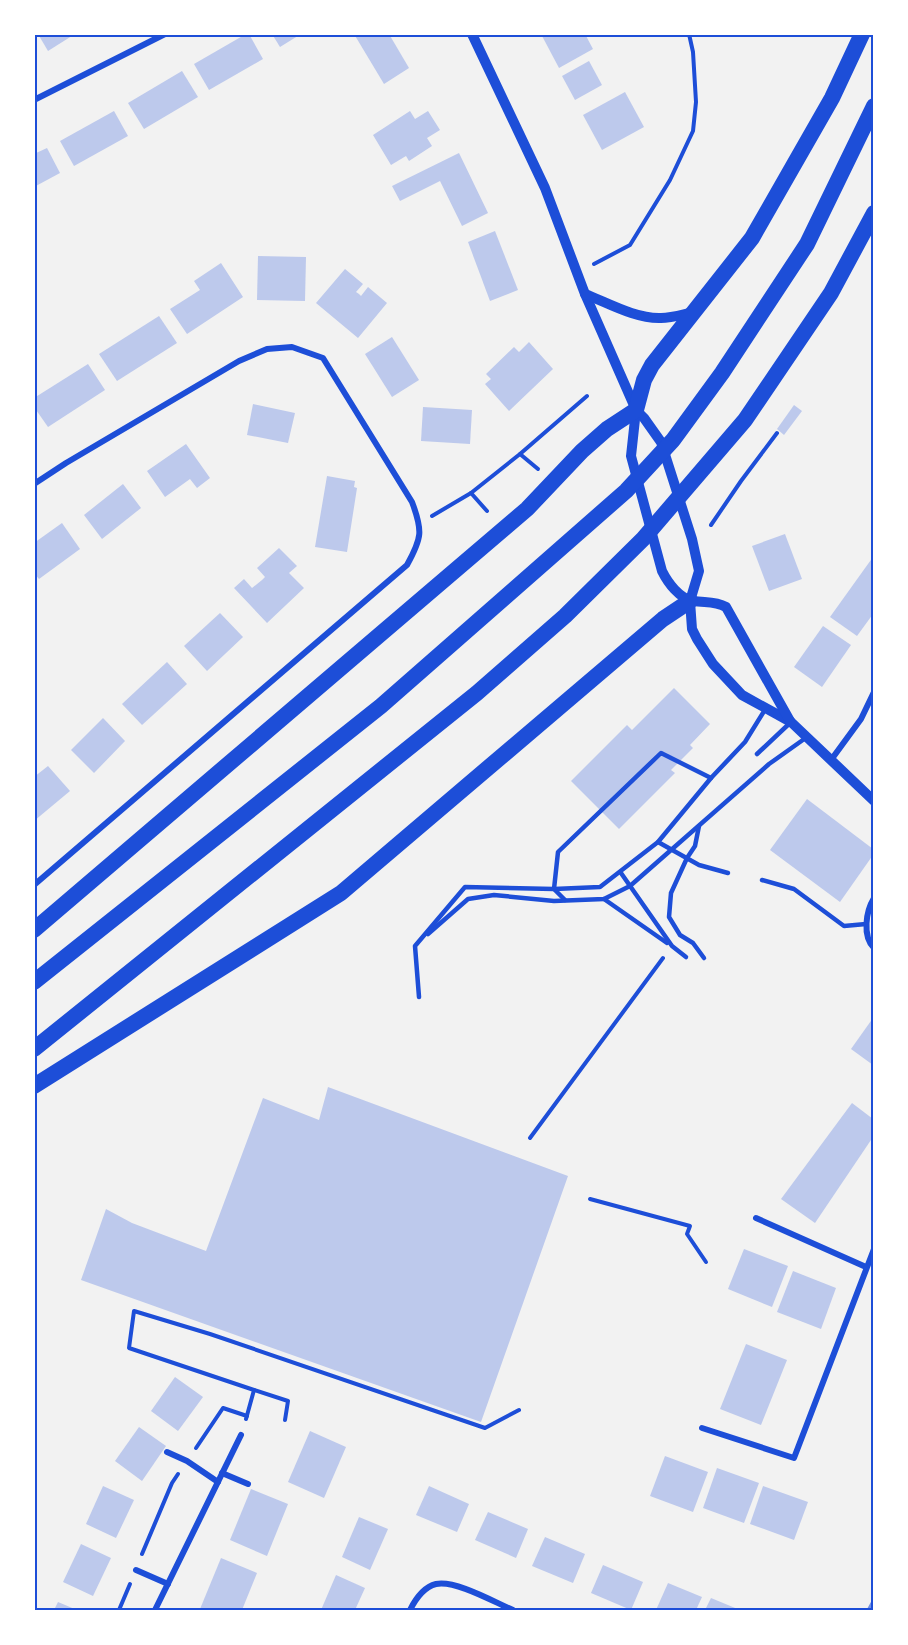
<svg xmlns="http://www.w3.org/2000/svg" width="908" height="1645" font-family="'Public Sans',sans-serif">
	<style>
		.building { fill: #bdc9ec }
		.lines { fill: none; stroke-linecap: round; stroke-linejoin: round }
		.path { stroke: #1d4ed8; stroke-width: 4 }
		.service { stroke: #1d4ed8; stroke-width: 4.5 }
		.minor { stroke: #1d4ed8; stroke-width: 6 }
		.tertiary { stroke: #1d4ed8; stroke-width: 10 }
		.trunk { stroke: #1d4ed8; stroke-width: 16 }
		.rail { stroke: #7290e2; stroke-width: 4.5 }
		.neatline { fill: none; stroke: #1d4ed8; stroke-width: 2 }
	</style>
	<rect width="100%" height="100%" fill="#f2f2f2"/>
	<g class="building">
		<path d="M38,34h37l-27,17z"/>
		<path d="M246,34h3l14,25 -54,31 -15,-26z"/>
		<path d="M272,34h29l-21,13z"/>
		<path d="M354,34h35l20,34 -25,16z"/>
		<path d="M541,34h44l8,15 -34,19z"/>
		<path d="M589,61l13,24 -27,15 -13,-24z"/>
		<path d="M182,71l16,26 -54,32 -16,-26z"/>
		<path d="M625,92l19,35 -42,23 -19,-35z"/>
		<path d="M114,111l14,25 -54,30 -14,-25z"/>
		<path d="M410,111l5,8 13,-8 12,19 -13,8 5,8 -23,15 -3,-5 -15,9 -18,-30z"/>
		<path d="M47,148l13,25 -26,14v-33z"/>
		<path d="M459,153l29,60 -26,13 -22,-45 -40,20 -8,-15z"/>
		<path d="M495,231l23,59 -28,11 -22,-59z"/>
		<path d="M258,256l48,1 -1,44 -48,-1z"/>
		<path d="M221,263l22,34 -56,37 -17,-25 30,-19 -6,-9z"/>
		<path d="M345,269l18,15 -7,8 3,2 2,2 7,-9 19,16 -29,35 -42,-35z"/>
		<path d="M159,316l18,27 -60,38 -18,-27z"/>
		<path d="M392,337l27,43 -27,17 -27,-43z"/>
		<path d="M529,342l24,27 -44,42 -24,-27 6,-5 -5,-5 28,-27 5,5z"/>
		<path d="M88,364l17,26 -57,37 -14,-20v-9z"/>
		<path d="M253,404l42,9 -7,30 -41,-8z"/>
		<path d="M794,405l8,6 -18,24 -7,-6z"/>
		<path d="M423,407l49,3 -2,34 -49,-3z"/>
		<path d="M186,444l24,34 -13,10 -7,-9 -25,18 -18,-26z"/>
		<path d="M327,476l28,5 -1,6 3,1 -10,64 -32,-5z"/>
		<path d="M123,484l18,24 -39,31 -18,-24z"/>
		<path d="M62,523l18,26 -41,30 -5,-6v-30z"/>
		<path d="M785,534l17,45 -33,12 -17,-45z"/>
		<path d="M279,548l18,18 -8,7 15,15 -37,35 -33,-35 10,-9 8,9 10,-8 3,-3 -8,-9z"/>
		<path d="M873,557v57l-16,22 -27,-19z"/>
		<path d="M220,613l23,24 -36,34 -23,-25z"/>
		<path d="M823,626l28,19 -29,42 -28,-20z"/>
		<path d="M167,662l20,22 -45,41 -20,-21z"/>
		<path d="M674,688l36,36 -20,21 3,3 -22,22 4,3 -56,56 -48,-48 56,-56 5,5z"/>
		<path d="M103,718l22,23 -31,32 -23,-23z"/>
		<path d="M48,766l22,25 -36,30v-44z"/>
		<path d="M807,799l66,50v6l-33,47 -70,-52z"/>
		<path d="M873,1018v47l-22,-16z"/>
		<path d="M328,1087l240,89 -87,246 -400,-142 25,-71 26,14 74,28 57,-153 56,22z"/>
		<path d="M852,1103l21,16v18l-58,86 -34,-24z"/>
		<path d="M744,1249l44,17 -16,41 -44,-18z"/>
		<path d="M793,1271l43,17 -15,41 -44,-17z"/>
		<path d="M746,1344l41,16 -26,65 -41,-16z"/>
		<path d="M175,1377l28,20 -25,34 -27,-20z"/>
		<path d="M139,1427l27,19 -24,35 -27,-20z"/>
		<path d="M310,1431l36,16 -22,51 -36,-16z"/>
		<path d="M665,1456l43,16 -15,40 -43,-16z"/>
		<path d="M717,1468l42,15 -15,40 -41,-15z"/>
		<path d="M103,1486l31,14 -18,38 -30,-14z"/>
		<path d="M429,1486l40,18 -12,28 -41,-17z"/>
		<path d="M763,1486l45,16 -14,38 -44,-16z"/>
		<path d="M251,1489l37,15 -21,52 -37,-16z"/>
		<path d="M488,1512l40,17 -12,29 -41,-18z"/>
		<path d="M359,1517l29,12 -18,41 -28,-13z"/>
		<path d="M545,1537l40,17 -12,29 -41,-17z"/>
		<path d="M81,1544l30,14 -18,38 -30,-14z"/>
		<path d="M221,1558l36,15 -15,37 -42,-1z"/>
		<path d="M603,1565l40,17 -12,28 -40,-17z"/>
		<path d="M336,1575l29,13 -10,22h-34z"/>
		<path d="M668,1583l34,14 -6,13h-40z"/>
		<path d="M711,1598l29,12h-35z"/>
		<path d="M58,1602l19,8h-23z"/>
	</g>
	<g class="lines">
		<g class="path">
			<path d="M594,264l36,-19 40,-65 23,-49 3,-29 -3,-50 -4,-18"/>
			<path d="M520,454l18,15"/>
			<path d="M471,493l16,18"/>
			<path d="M432,516l39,-23 49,-39 67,-58"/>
			<path d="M711,525l30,-44 36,-48"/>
			<path d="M530,1138l133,-180"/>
			<path d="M590,1199l100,27 -3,8 19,28"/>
			<path d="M254,1390l34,11 -3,19"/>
			<path d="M246,1419l8,-29 -125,-42 5,-37 76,23 275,94 34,-18"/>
			<path d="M196,1448l27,-40 24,8"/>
			<path d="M142,1554l30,-71 6,-9"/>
			<path d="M119,1610l11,-26"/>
		</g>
		<g class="service">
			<path d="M757,754l34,-32"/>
			<path d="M699,826l-4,20 -8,12 -16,35 -2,24 11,18 13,8 11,15"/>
			<path d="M658,842l41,23 29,8"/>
			<path d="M621,873l51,73 14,11"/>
			<path d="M762,880l32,9 50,37 22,-2"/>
			<path d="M604,899l63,44"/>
			<path d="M565,900l-11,-11 4,-37 103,-99 50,25"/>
			<path d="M428,934l40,-35 26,-4 60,6 50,-2 26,-13 139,-122 38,-27"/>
			<path d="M419,997l-4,-51 50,-59 89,2 46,-2 58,-45 53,-64 34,-36 21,-34"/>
		</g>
		<g class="minor">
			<path d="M34,100l131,-66"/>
			<path d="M34,484l32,-21 173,-102 28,-12 25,-2 31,11 89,144c11,29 10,36 -5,63l-373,320"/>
			<path d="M831,760l30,-41 13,-27"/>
			<path d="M874,898c-8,13 -12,38 0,50"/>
			<path d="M756,1218l110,49"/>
			<path d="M702,1428l92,30 80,-209"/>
			<path d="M167,1452l20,9 31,21"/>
			<path d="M222,1473l26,11"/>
			<path d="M136,1570l32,14"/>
			<path d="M155,1610l86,-175"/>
			<path d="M410,1610c5,-10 14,-23 26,-26 20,-4 58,18 77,26"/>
		</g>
		<g class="tertiary">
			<path d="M472,34l73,154 40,106 51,116 8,8 17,24 31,97 7,32 -9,30 2,28 5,10 16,25 29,31 49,27 83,79"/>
			<path d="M585,294c23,9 51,25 76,24 11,0 23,-4 33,-6"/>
			<path d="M636,410l-5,46 31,115c6,12 17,27 31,30 13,2 22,0 33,6l64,114"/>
		</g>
		<g class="trunk">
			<path d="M34,930l493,-421 55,-58 25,-22 29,-19 8,-30 8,-15 100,-127 80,-140 30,-64"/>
			<path d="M34,982l347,-276 245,-215 47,-51 49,-67 85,-129 67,-138"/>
			<path d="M34,1049l443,-356 88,-77 78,-77 102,-119 86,-127 43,-80"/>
			<path d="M34,1086l307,-193 322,-274 27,-18"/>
		</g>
		<path class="rail" d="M869,1610l5,-9"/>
	</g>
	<rect width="908" height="1645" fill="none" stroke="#ffffff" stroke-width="72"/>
	<rect x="36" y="36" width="836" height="1573" class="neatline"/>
</svg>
